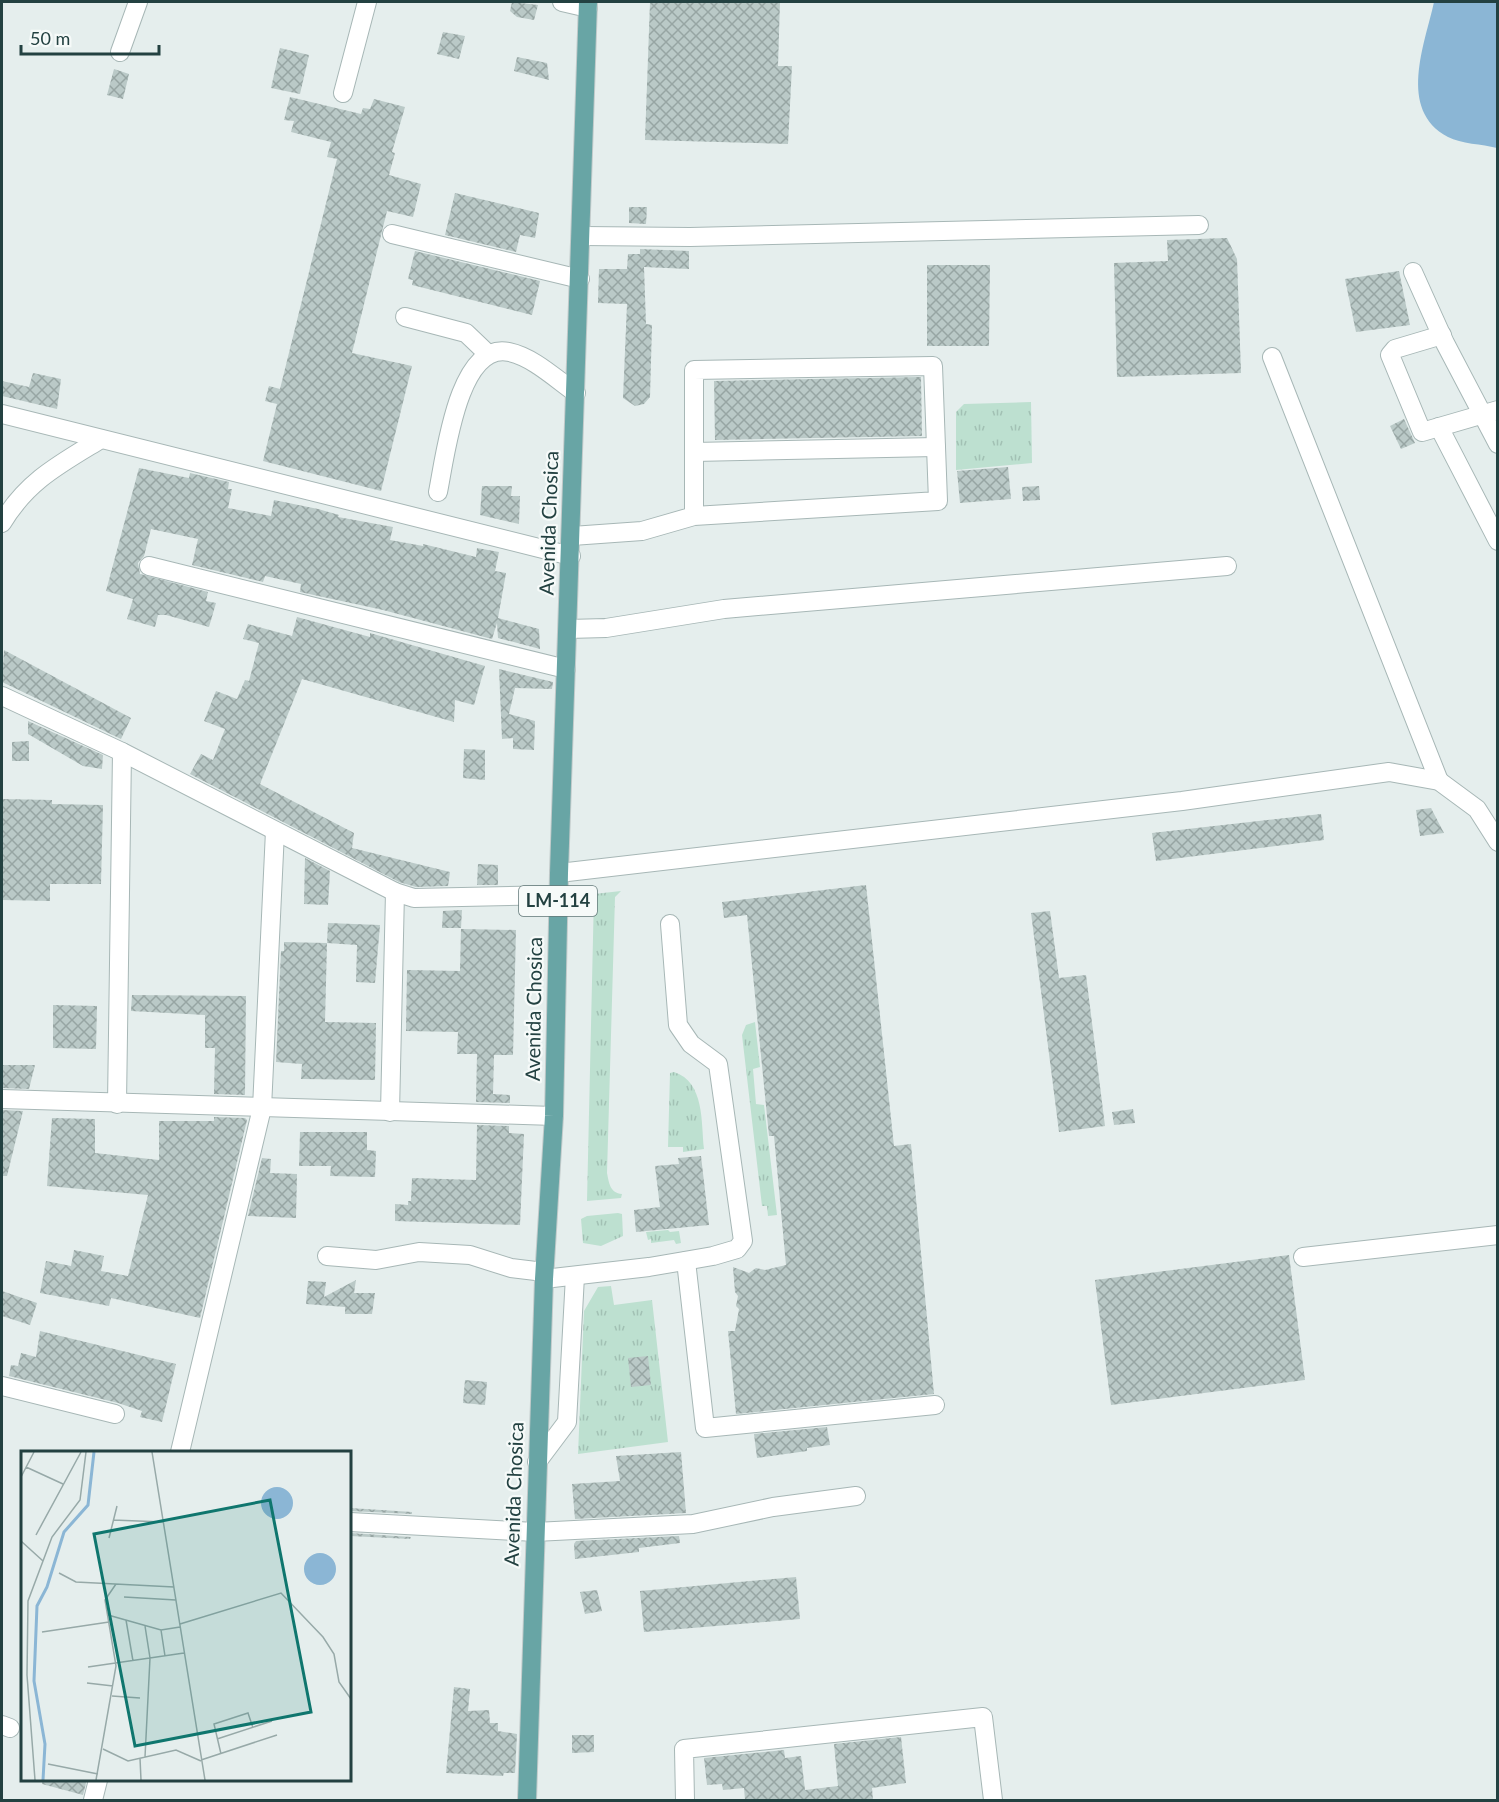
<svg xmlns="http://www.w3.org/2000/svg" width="1499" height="1802" viewBox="0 0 1499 1802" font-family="Lato,sans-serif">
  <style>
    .grass { fill: url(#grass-tufts) }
    .water { fill: #8bb6d5 }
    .building { fill: url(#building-cross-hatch) }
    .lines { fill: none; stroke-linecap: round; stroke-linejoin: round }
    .minor-casing { stroke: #a7b7b6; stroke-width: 20 }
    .major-casing { stroke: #c1caca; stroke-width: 20 }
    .minor { stroke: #fff; stroke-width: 18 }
    .major { stroke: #68a5a5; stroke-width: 18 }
    .labels { text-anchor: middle; stroke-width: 4.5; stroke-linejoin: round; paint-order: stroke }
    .shield { fill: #f6faf9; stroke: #627878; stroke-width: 1.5 }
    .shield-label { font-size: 18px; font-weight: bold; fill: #234141 }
    .street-label { font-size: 20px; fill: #234141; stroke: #f6faf9 }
    .inset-river { fill: none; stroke: #8bb6d5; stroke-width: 3 }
    .inset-road { fill: none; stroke: #97a9a8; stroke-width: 1.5 }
    .view { fill: #0f766e; fill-opacity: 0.15; stroke: #0f766e; stroke-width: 3 }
    .inset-edge { fill: none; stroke: #234141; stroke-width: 3 }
  </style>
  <defs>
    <pattern id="grass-tufts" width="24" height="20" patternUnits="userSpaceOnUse" patternTransform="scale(1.5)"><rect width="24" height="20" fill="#bde0d0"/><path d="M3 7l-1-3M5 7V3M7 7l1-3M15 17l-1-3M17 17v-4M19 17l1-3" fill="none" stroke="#a2c1b4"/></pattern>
    <pattern id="building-cross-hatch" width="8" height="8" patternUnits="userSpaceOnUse" patternTransform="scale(1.5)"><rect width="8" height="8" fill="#bac9c7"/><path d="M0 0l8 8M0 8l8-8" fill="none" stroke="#97a5a3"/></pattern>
  </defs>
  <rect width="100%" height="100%" fill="#e5eeed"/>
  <!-- grass -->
  <g class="grass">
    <path d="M1031 402 1032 463 956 470V412L964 404Z"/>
    <path d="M621 891 615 897 607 1173C609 1183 610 1193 622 1194L621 1198 587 1201 594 894Z"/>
    <path d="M755 1022 760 1067 753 1069 756 1104 764 1105 777 1215 768 1216 767 1206H762L742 1035 746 1025Z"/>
    <path d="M674 1072C705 1082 701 1123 704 1149L683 1152V1147H668L670 1073Z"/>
    <path d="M618 1213 622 1214 623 1236 601 1246 583 1243 581 1219 587 1216Z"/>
    <path d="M668 1230 670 1232 679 1231 681 1243 676 1244 674 1240 651 1243V1239L648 1240 646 1232Z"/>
    <path d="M611 1286 614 1305 652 1300 668 1442 578 1454 584 1311 598 1287Z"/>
  </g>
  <!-- water -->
  <path class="water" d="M1434 2H1497V148C1482 144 1461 144 1448 137 1397 110 1425 44 1434 2Z"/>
  <!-- building -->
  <g class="building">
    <path d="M512 2 538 5 534 20 517 17 510 11Z"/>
    <path d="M650 2H780L778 66H792L788 144 645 140Z"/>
    <path d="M443 32 465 36 459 59 437 54Z"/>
    <path d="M280 48 309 55 300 94 271 88Z"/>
    <path d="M517 57 547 63 549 80 514 71Z"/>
    <path d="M114 69 129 74 123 99 107 95Z"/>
    <path d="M290 97 361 114 363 108 370 109 374 99 405 107 392 152 395 153 389 175 421 184 413 217 387 211 352 353 412 366 381 491 263 461 277 404 265 401 269 386 280 389 337 159 327 157 331 142 291 132 294 121 284 120Z"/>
    <path d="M455 193 539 213 535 238 520 235 516 252 445 235Z"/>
    <path d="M629 207H647L646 224 629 223Z"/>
    <path d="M1227 238 1237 259 1241 373 1117 377 1114 263 1168 261 1167 240Z"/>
    <path d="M640 249 689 251V269L644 267 646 324 652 325 650 397 644 404 635 406 623 398 627 304 598 303 599 269H627L628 254H640Z"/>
    <path d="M415 251 540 281 532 315 412 285 413 280 408 279Z"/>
    <path d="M927 265H990L989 346H927Z"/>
    <path d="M1399 271 1410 325 1356 332 1345 279Z"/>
    <path d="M33 373 61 379 57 409 2 396V381L29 387Z"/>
    <path d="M921 377 922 436 715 440 714 381Z"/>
    <path d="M1404 419 1415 443 1401 449 1390 426Z"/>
    <path d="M1008 467 1011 499 960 503 957 471Z"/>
    <path d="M139 468 189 478 190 473 229 482 228 489H232L228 508 271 516 274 500 318 509 339 515 338 517 393 527 390 540 423 546V544L476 557 477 548 499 552 495 571 506 573 498 618 539 629 540 649 498 638 497 623 492 639 383 610 300 592 301 584 265 576 263 582 192 565 198 539 151 529 144 556 138 563 140 574 208 592 206 601 216 603 209 627 166 615H158L155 627 127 619 133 599 106 591Z"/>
    <path d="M482 486H512L511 496H520L519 524 480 515Z"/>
    <path d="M1039 486 1040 500 1023 501 1022 487Z"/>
    <path d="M297 617 370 637V633L485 666 474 705 455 700 454 722 302 679 260 784 354 833 352 848 450 872 448 886 416 887 399 882 190 774 201 754 213 760 225 729 204 721 216 691 237 699 245 680 249 681 259 643 243 639 248 624 292 636Z"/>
    <path d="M4 650 131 718 121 739 2 682Z"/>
    <path d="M499 669 553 682 552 689 515 688 509 714 535 721 534 750 513 749V738L502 739Z"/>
    <path d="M28 721 103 755 102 769 83 766 28 734Z"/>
    <path d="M29 741V761H12V742Z"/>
    <path d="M464 749 485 750V780L463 778Z"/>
    <path d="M2 799 52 800V804L103 805 101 884H50V901L2 900Z"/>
    <path d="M1431 808 1444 833 1420 836 1416 810Z"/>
    <path d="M1321 814 1324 840 1156 861 1152 833Z"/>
    <path d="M305 858 330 871 328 905 304 904Z"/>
    <path d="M478 864 498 865V885H477Z"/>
    <path d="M866 885 894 1146 911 1144 934 1394 736 1414 728 1331H735L739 1309 736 1306 738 1296 735 1292 733 1267 749 1273 756 1268 765 1270 786 1265 774 1136H769L747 915 724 918 722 902Z"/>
    <path d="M462 910 461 928H442L443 911Z"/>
    <path d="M1050 911 1059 978 1086 975 1105 1126 1059 1132 1031 913Z"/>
    <path d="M328 923 380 925 375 983 356 982 357 945 327 943Z"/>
    <path d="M461 929 516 930 513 1055H494L493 1094 510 1095V1103L476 1102 477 1054H457L458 1032 406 1031 407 970 460 971Z"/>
    <path d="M284 942 327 943 325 1022 376 1023 375 1080 301 1079 302 1064 276 1062 281 951H284Z"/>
    <path d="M132 995 246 996 245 1095 214 1094 215 1048H205V1015L131 1011Z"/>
    <path d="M53 1005 97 1006 96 1049 53 1048Z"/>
    <path d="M2 1065H35L29 1089 2 1088Z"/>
    <path d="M1133 1109 1135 1123 1114 1125 1112 1112Z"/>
    <path d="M2 1110 23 1111 7 1176H2Z"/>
    <path d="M214 1117 245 1118 247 1120 200 1318 111 1298 109 1306 40 1293 46 1261 71 1266 74 1250 104 1256 101 1271 128 1276 148 1195 47 1186 52 1118 95 1119V1153L159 1160V1121H214Z"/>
    <path d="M477 1125 509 1126V1133L524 1134 520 1225 395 1221V1204L408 1205V1201H411L412 1178 476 1180Z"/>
    <path d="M300 1132H367V1150L376 1151 375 1177 330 1176 331 1166H299Z"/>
    <path d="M701 1156 709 1225 636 1232 634 1210 660 1207 655 1166 679 1164 678 1158Z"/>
    <path d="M262 1158 271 1159 270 1173 297 1174 296 1218 248 1216Z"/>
    <path d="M1289 1255 1305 1380 1111 1405 1095 1280Z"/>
    <path d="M356 1280 354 1293H375L372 1314H345V1307L306 1304 308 1281 326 1282 324 1297Z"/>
    <path d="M2 1291 37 1303 30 1325 2 1316Z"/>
    <path d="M40 1331 176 1364 162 1422 140 1417 142 1411 118 1403 9 1376 11 1365 18 1366 21 1353 36 1357Z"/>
    <path d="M648 1356 651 1385 631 1387 628 1358Z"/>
    <path d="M465 1380 487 1382 485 1405 463 1403Z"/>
    <path d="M827 1427 830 1445 807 1448V1451L757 1458 754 1434Z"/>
    <path d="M681 1452 686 1513 575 1519 572 1484 620 1481 616 1456Z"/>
    <path d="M350 1508 412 1512V1514L350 1511Z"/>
    <path d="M350 1533 411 1537 410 1539 350 1536Z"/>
    <path d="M679 1536 680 1543 639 1548V1552L575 1559 574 1544 576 1541Z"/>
    <path d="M796 1577 800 1619 644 1632 640 1591Z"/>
    <path d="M597 1590 602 1611 585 1614 580 1592Z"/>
    <path d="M454 1687 470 1689 468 1711 489 1710 490 1723H498V1731L517 1734 515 1773H504L503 1776 446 1773Z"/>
    <path d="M572 1735H594V1752L572 1753Z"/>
    <path d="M901 1737 906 1783 872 1788 873 1800H745L744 1788 723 1790 722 1784 707 1785 704 1758 784 1750 785 1758 801 1756 805 1790 838 1786 834 1744Z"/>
    <path d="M43 1779H87L83 1795 42 1784Z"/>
  </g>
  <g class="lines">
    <defs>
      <g id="minor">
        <path d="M562 2 588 8"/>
        <path d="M120 52 138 2"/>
        <path d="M343 93 367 2"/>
        <path d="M392 234 580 279"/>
        <path d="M582 236 690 237 1199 225"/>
        <path d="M1413 272 1445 343 1498 444"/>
        <path d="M405 317 466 333 488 354"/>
        <path d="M1442 335 1395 349 1390 355 1422 432 1498 410"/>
        <path d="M1272 357 1439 781"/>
        <path d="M2 414 571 556"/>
        <path d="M1439 427 1498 541"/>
        <path d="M694 452 936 447"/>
        <path d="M438 492C445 458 458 341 509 352 533 357 556 379 576 393"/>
        <path d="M2 523C27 481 60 464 101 439"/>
        <path d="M572 536 642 531 694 516 938 501 933 366 694 370V516"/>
        <path d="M149 566 566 669"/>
        <path d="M568 629 606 628 724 609 1227 566"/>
        <path d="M2 696 122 752 395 892 414 898 559 895"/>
        <path d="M559 873 1182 801 1389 772 1439 781 1477 809 1498 842"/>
        <path d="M2 1099 554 1116"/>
        <path d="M117 1104 122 752"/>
        <path d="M390 1112 395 892"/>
        <path d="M327 1256 376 1260 419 1252 470 1255 511 1268 544 1272"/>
        <path d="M1303 1257 1498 1235"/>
        <path d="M686 1261 705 1428 935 1405"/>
        <path d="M544 1279 649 1267 713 1256 737 1249 743 1241 718 1064 691 1044 678 1025 670 924"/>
        <path d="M2 1386 115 1414"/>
        <path d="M180 1452 262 1108 275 831"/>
        <path d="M537 1462 567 1422 575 1276"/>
        <path d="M350 1522 535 1532 693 1524 773 1507 856 1496"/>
        <path d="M2 1725 10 1728"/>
        <path d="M93 1800 98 1780"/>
        <path d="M685 1800 684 1749 983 1717 993 1800"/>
      </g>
      <path id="major" d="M527 1800 544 1279 554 1116 559 873 588 2"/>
    </defs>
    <!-- minor casing -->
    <use href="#minor" class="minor-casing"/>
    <!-- major casing -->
    <use href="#major" class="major-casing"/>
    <!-- minor -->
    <use href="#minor" class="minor"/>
    <!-- major -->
    <use href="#major" class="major"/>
  </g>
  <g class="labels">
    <!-- shield labels -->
    <rect class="shield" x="519" y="886" width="78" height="30" rx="4.5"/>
    <g class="shield-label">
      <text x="558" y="907">LM-114</text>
    </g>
    <!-- street labels -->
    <g class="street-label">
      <text transform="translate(549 523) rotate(-88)" y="7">Avenida Chosica</text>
      <text transform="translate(534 1009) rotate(-89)" y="7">Avenida Chosica</text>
      <text transform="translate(514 1494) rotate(-88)" y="7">Avenida Chosica</text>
    </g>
  </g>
  <!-- overview -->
  <g transform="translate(21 1451)">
    <rect width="330" height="330" fill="#e5eeed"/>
    <path d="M240 52a16 16 0 1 1 32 0a16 16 0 1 1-32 0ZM283 118a16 16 0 1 1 32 0a16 16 0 1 1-32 0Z" fill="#8bb6d5"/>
    <path class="inset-river" d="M22 329 24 293 13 230 16 155 26 136 43 81 67 54 73 1"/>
    <path class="inset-road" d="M131 1 184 329M5 16 42 33M0 26 13 1M92 69 142 71M15 84 60 1M88 87 96 55M0 90 22 110M38 122 55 131 153 136M103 146 155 149M87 164 140 179 159 176M105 169 112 210M159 173 260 142 302 186 313 203 318 231 330 248M124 175 129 207 124 306M140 179 144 205M21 181 88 171M67 216 163 202M66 232 92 235M91 245 119 247M196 288 251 270M82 298 107 310 155 299 180 310M200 303 193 273 227 262 232 277M119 307 120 329M180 309 256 284M27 313 77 323M14 329 6 224 7 150 31 86 59 49 65 1M75 329 95 215 84 149 95 133"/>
    <path class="view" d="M249 49 290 261 114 295 73 83Z"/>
    <rect width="330" height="330" class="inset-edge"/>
  </g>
  <!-- border -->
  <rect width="1499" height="1802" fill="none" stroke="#234141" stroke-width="6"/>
  <!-- scale -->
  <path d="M21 45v9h138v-9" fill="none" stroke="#234141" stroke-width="3"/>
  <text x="30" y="45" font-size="18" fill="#234141" stroke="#f6faf9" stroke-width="4.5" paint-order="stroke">50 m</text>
</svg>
